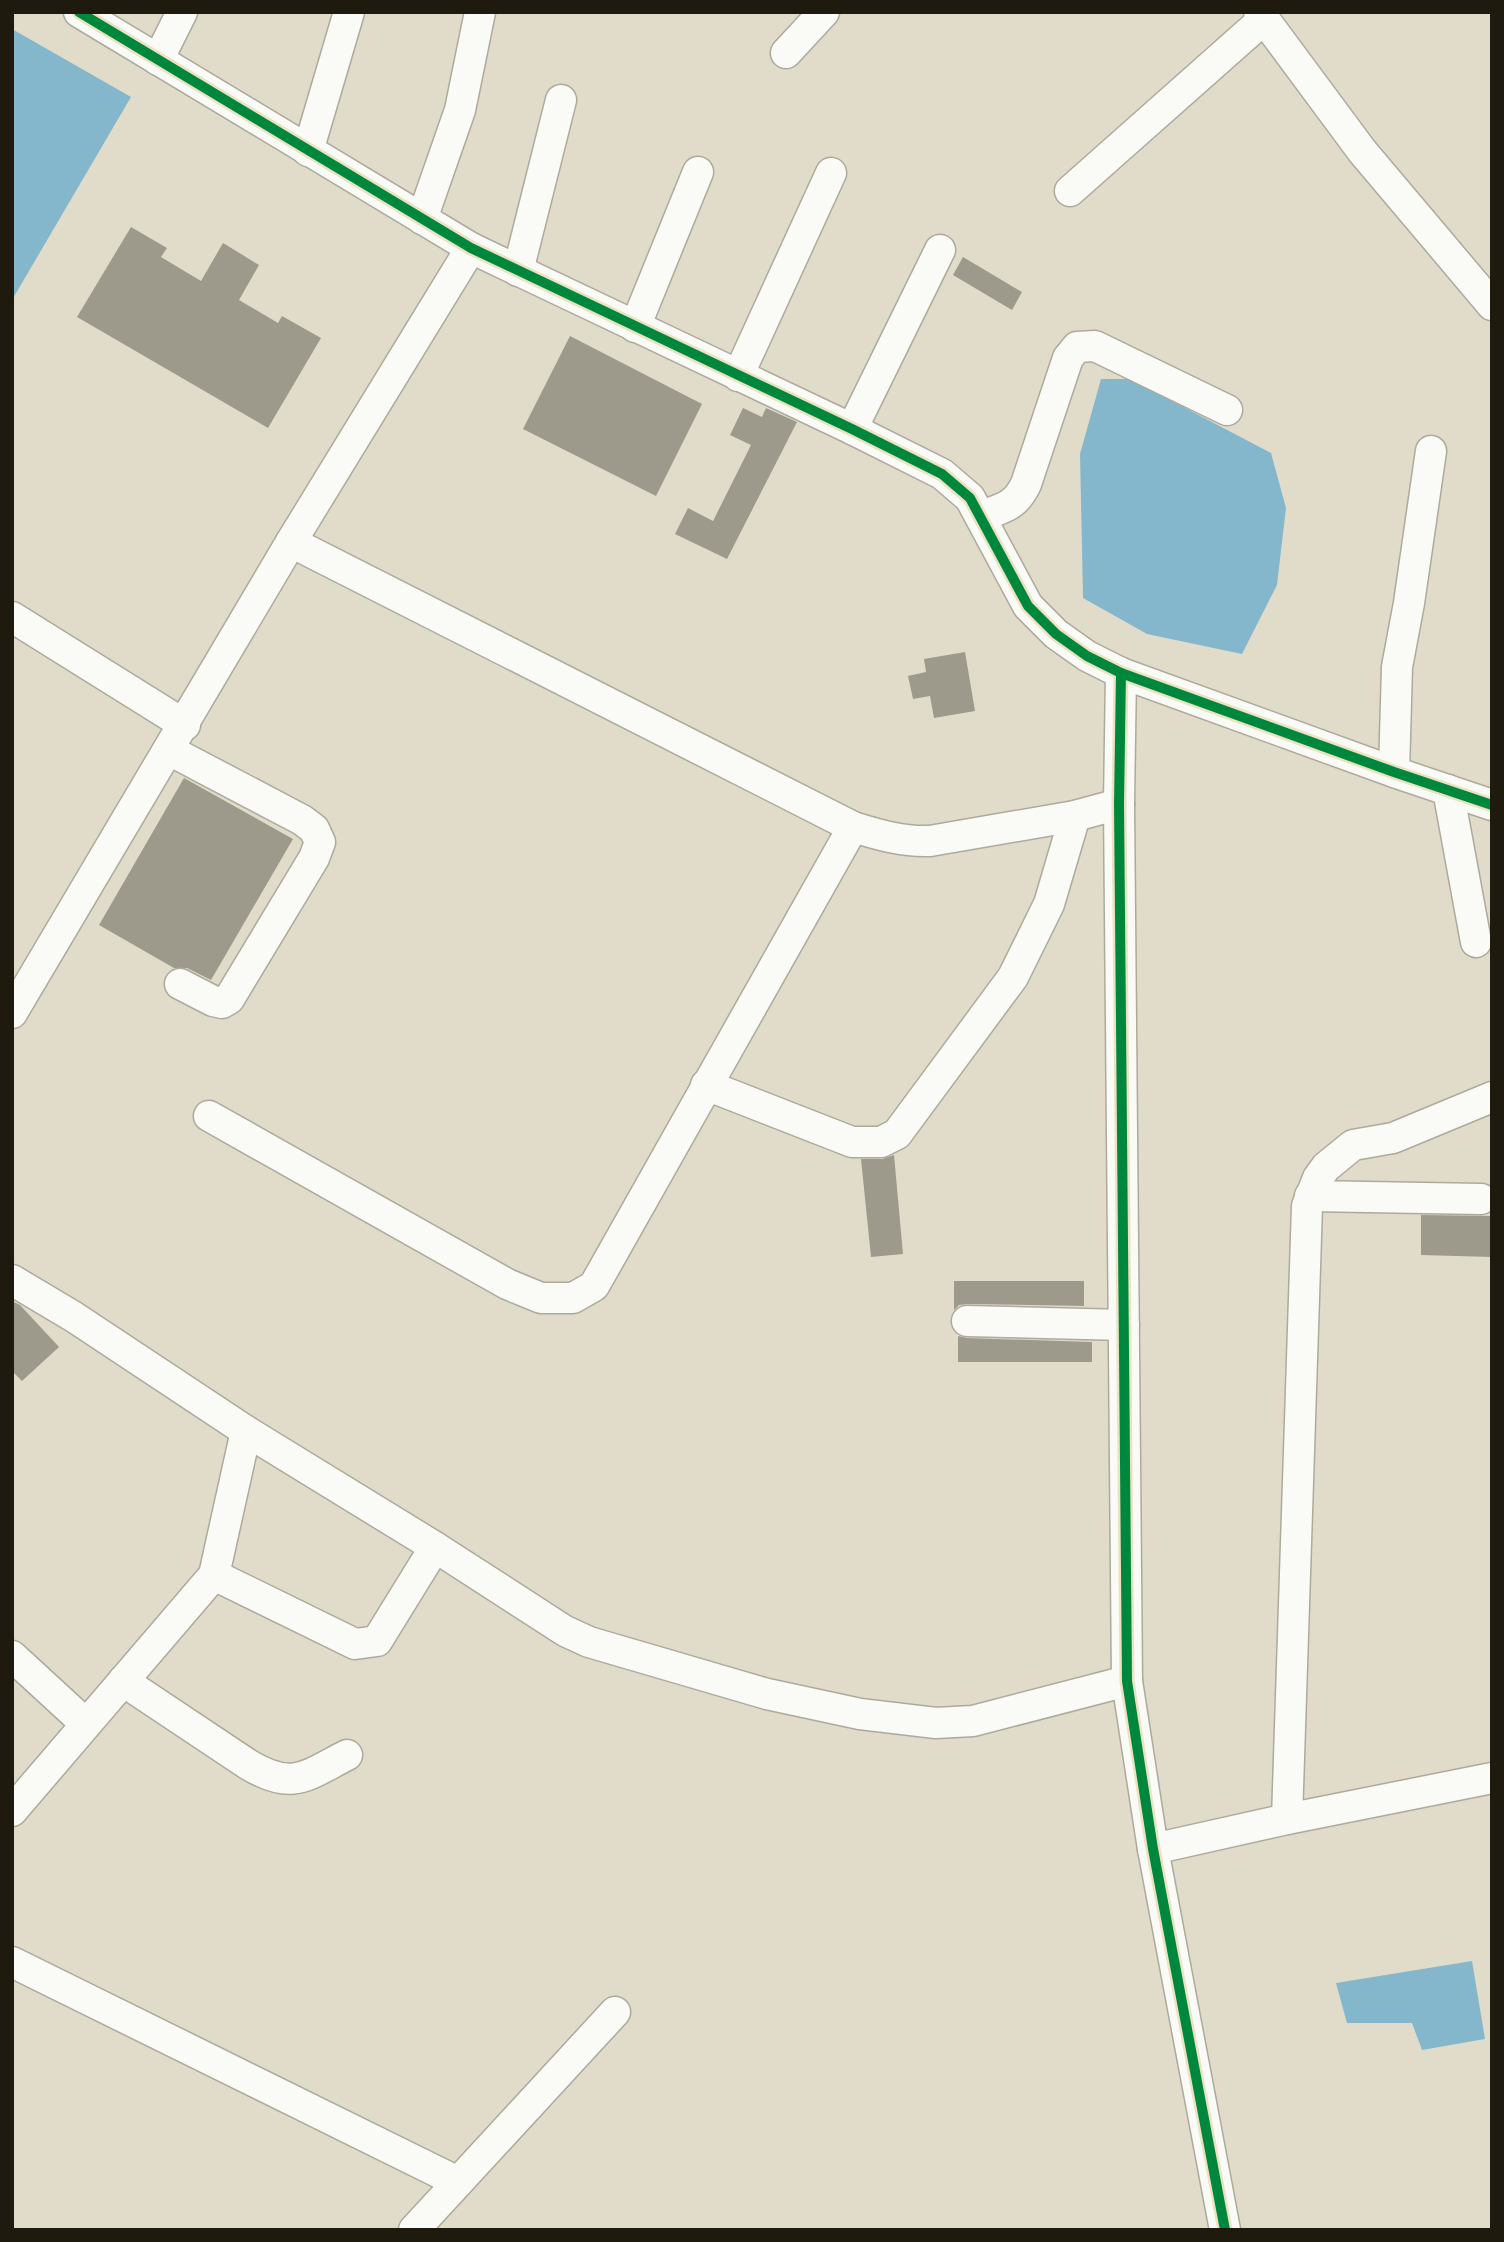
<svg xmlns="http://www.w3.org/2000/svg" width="1504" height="2242" viewBox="0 0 1504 2242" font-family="Raleway,sans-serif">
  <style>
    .water { fill: #84b7cc }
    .building { fill: #9d998b }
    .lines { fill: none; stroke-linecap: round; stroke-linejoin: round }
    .minor-casing { stroke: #adaa9c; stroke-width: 33 }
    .minor { stroke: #fafaf7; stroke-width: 30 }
    .cycleway-casing { stroke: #eae2c1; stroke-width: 15 }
    .cycleway { stroke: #00873e; stroke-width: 10 }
  </style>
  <rect width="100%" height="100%" fill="#e1dcca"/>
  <!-- water -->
  <g class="water">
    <path d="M12 29 131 97 12 300Z"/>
    <path d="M1101 379H1130L1271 453 1286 508 1277 585 1242 654 1147 634 1083 598 1080 454Z"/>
    <path d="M1472 1961 1485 2039 1422 2050 1412 2023H1347L1336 1983Z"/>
  </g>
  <!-- building -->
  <g class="building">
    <path d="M131 227 167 248 161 257 201 281 223 243 259 265 239 300 278 323 282 316 321 338 268 428 77 317Z"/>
    <path d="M963 257 1022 292 1012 310 953 275Z"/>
    <path d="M570 336 702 404 656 496 523 429Z"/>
    <path d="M743 408 762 417 766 408 797 422 727 559 675 534 688 508 713 521 751 445 730 435Z"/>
    <path d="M965 652 975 711 934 718 930 696 913 699 908 676 926 672 924 659Z"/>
    <path d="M184 778 293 839 211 980 187 968H174L99 925Z"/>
    <path d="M894 1155 903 1254 871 1257 861 1159H882Z"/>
    <path d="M1421 1215 1492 1216V1257L1421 1255Z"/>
    <path d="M954 1281H1084V1306L967 1304 959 1305 954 1310Z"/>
    <path d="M12 1301 20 1305 59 1347 22 1381 12 1371Z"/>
    <path d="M958 1336 967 1338 1092 1342V1362H958Z"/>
  </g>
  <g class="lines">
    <defs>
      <g id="minor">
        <path d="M79 12 471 248 852 429 942 474 970 498 1028 606 1056 634 1087 656 1121 673 1394 772 1492 805"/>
        <path d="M1259 12 1362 151 1492 305"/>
        <path d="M786 53 824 12"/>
        <path d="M158 60 182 12"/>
        <path d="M308 151 349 12"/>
        <path d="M1070 191 1264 19"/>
        <path d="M422 219 460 110 480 12"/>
        <path d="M518 271 561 100"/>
        <path d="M635 327 698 172"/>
        <path d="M738 376 831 173"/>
        <path d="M852 429 940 250"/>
        <path d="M981 516C1003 508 1015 507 1026 484L1068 358 1077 347 1095 346 1227 410"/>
        <path d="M291 542 853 827C879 835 903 842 930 841L1075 816 1119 804"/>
        <path d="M12 617 185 725"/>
        <path d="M1121 673 1119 804 1127 1681 1153 1849 1225 2230"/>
        <path d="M169 750 302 820 314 829 320 842 314 858 229 999 222 1003 213 1001 180 984"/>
        <path d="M1394 772 1397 667 1409 603 1431 451"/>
        <path d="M1448 790 1476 942"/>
        <path d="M12 1013 291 542 471 248"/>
        <path d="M706 1085 852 1142H881L897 1134 1013 977 1049 904 1075 816"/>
        <path d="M209 1116 507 1284 541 1298H573L594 1286 853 827"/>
        <path d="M1310 1196 1481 1199"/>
        <path d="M12 1280 74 1317 246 1431 435 1547 565 1631 589 1642 767 1694 860 1714 936 1723 973 1721 1127 1681"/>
        <path d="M967 1321 1124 1325"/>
        <path d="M214 1575 355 1644 377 1641 435 1547"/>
        <path d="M12 1656 86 1724"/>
        <path d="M123 1681 249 1765C293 1791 306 1776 347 1755"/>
        <path d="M12 1811 214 1575 246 1431"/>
        <path d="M1287 1819 1307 1206 1318 1178 1326 1167 1353 1145 1393 1138 1492 1097"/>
        <path d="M1153 1849 1287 1819 1492 1778"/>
        <path d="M12 1962 458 2182"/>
        <path d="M414 2230 615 2012"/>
      </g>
    </defs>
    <!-- minor casing -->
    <use href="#minor" class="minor-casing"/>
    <!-- minor -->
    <use href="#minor" class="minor"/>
    <defs>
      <g id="cycleway">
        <path d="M79 12 471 248 852 429 942 474 970 498 1028 606 1056 634 1087 656 1121 673 1394 772 1492 805"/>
        <path d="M1121 673 1119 804 1127 1681 1153 1849 1225 2230"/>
      </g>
    </defs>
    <!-- cycleway casing -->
    <use href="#cycleway" class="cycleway-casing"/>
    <!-- cycleway -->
    <use href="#cycleway" class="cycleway"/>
  </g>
  <!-- border -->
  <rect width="1504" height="2242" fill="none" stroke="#1e1b0e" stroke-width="28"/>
</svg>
